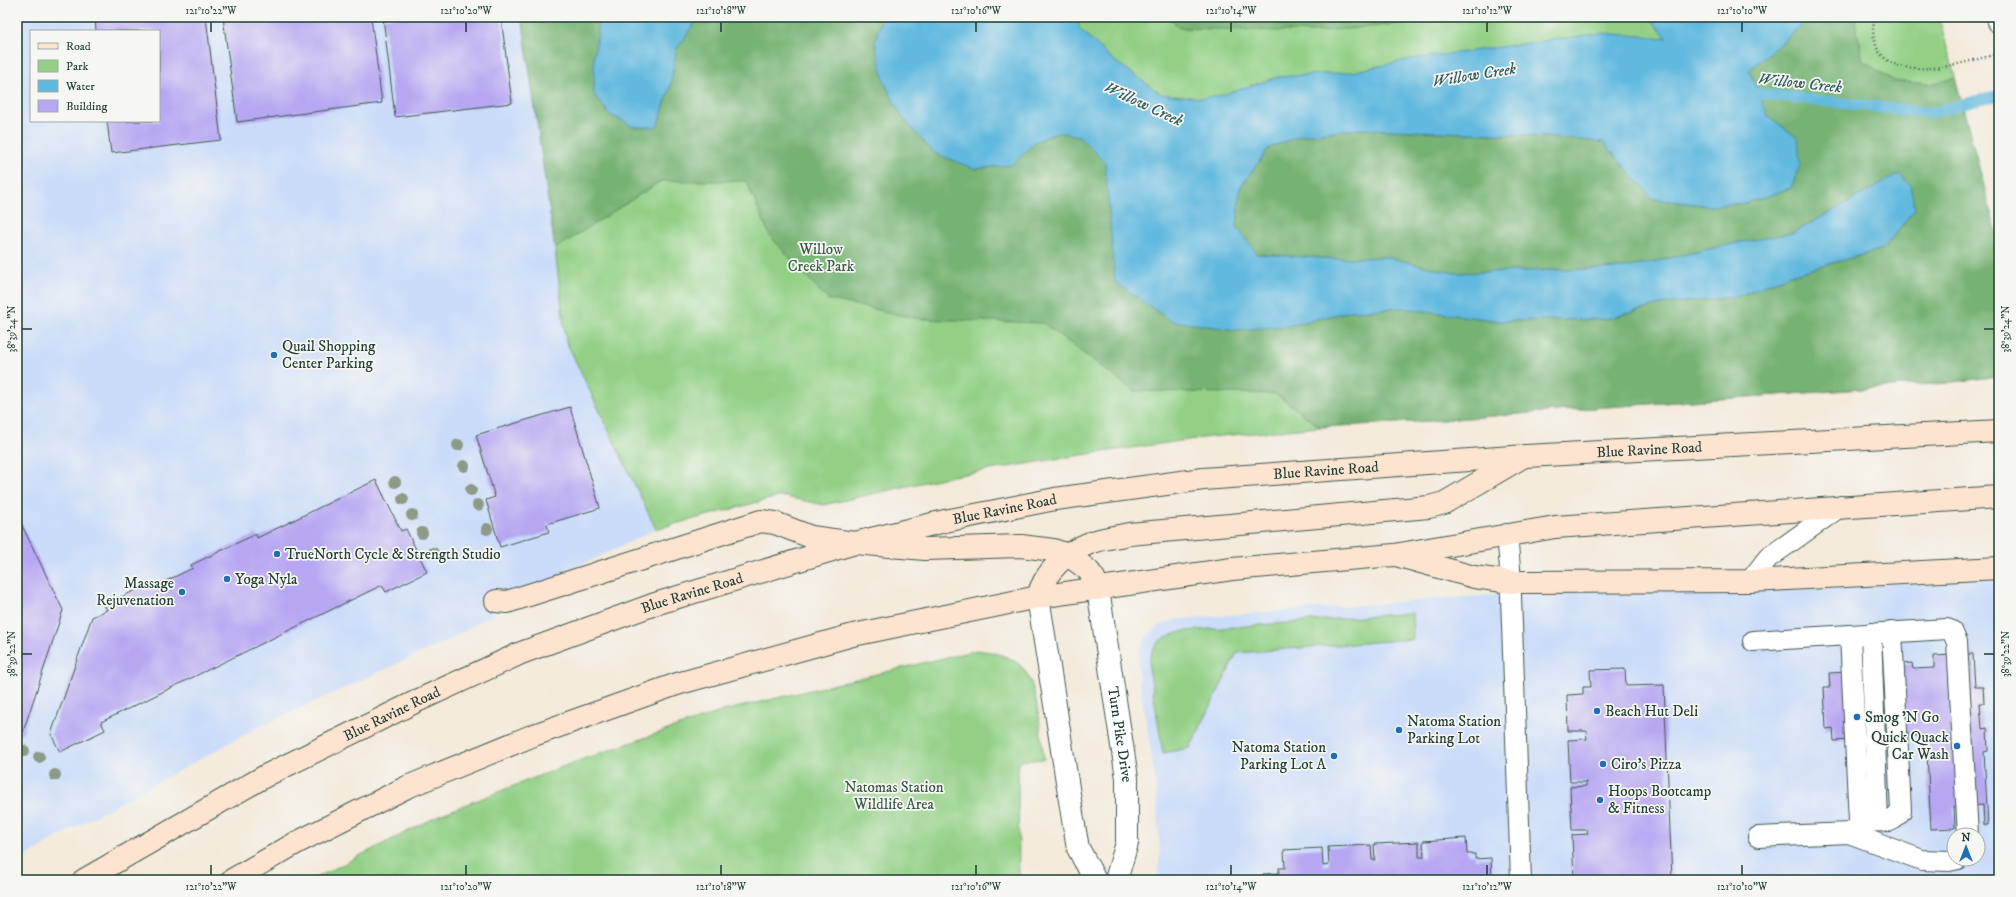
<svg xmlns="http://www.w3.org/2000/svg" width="2016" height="897" viewBox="0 0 2016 897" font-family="'IM FELL DW Pica',serif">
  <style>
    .built { fill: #cadcf9; fill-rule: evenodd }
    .green { fill: #93d086; stroke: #59865d }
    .forest { fill: #76b273; stroke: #4a7854 }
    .water { fill: #62b9df; stroke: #407b8a }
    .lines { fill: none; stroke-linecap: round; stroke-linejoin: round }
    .stream { stroke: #62b9df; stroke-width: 11 }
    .building { fill: #b7a7f2 }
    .service-casing { stroke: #3f574d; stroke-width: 22 }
    .minor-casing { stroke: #3f574d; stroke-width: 24 }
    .tertiary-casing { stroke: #3f574d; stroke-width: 24 }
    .secondary-casing { stroke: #3f574d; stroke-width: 24 }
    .path { stroke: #3f574d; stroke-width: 2.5; stroke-dasharray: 1 3; stroke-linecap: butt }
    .service { stroke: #fff; stroke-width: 20 }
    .minor { stroke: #fff; stroke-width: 22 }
    .tertiary { stroke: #fff; stroke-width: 22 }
    .secondary { stroke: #fde4d0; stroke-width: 22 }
    .tree { fill: #8b9b88 }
    .ticks { fill: none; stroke: #1f3d34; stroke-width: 1.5 }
    .poi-dot { fill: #1f6fb2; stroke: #f6f6f2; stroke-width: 1.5 }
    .labels { text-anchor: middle; stroke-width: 3.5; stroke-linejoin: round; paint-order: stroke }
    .park-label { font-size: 15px; fill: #365a44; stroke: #f6f6f2 }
    .poi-label { font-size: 15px; fill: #1f3d34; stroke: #f6f6f2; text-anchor: start }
    .street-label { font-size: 15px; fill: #1f3d34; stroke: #f6f6f2 }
    .water-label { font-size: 16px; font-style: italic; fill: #305c5f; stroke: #f6f6f2 }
    .neatline { fill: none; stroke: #1f3d34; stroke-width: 1.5 }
    .ticks-label { font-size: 10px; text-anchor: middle; fill: #1f3d34 }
  </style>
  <rect width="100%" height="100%" fill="#f6f6f2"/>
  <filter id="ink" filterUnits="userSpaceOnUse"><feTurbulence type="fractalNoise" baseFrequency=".025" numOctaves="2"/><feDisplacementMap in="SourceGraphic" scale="8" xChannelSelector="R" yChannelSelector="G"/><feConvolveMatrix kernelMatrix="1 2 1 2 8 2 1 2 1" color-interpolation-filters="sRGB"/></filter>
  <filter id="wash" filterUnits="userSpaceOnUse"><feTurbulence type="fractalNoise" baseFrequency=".012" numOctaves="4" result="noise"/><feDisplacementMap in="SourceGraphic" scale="16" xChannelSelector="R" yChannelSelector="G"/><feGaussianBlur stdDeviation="0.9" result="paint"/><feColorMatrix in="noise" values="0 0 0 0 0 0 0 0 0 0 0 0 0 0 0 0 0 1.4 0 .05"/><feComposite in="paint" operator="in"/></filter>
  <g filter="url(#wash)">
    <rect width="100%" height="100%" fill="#f3eada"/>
    <!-- built -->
    <g class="built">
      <path d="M17 17H522L555 249 566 341 656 529 545 583 447 641 255 729 61 835 17 862ZM31 31H159V121H31Z"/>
      <path d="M1989 575 1999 577V880H1157L1160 855 1155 778 1138 671 1139 650 1147 636 1160 625 1179 619 1543 591 1834 588ZM1954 835H1978V859H1954Z"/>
    </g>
    <!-- green -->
    <g class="green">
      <path d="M522 17H1939L1999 242V376L1946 383 1606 407 1430 421 1320 427 1210 437 1081 455 947 477 824 505 781 496 656 529 566 341 555 249Z"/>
      <path d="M1412 613 1413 639 1237 653 1190 748 1163 753 1149 667C1151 642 1161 637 1185 631Z"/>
      <path d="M977 650C992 652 1010 655 1022 667 1039 686 1040 733 1044 759L1018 761 1019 880H312L442 814 577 761 723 711Z"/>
    </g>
    <!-- forest -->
    <g class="forest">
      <path d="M522 17H597L598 34 594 53 657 127 670 88 677 48 699 17H882L875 42 1012 165 1035 142 1058 132 1079 136 1105 162 1111 216 1288 326 1351 311 1403 308 1500 321 1606 319 1665 304 1736 297 1790 275 1883 249 1899 174 1793 233 1741 242 1626 268 1454 273 1386 257 1336 259 1256 254 1237 227 1240 188 1269 148 1301 135 1360 129 1522 135 1603 142 1653 199 1711 206 1747 203 1791 188 1798 138 1768 116 1749 70 1812 17H1856L1855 20 1863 60 1894 81 1931 84 1955 78 1999 242V376L1946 383 1606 407 1430 421 1320 427 1276 394 1134 391 1043 323 919 319 827 299 770 236 746 181H661L555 249Z"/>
      <path d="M1169 17H1476L1313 32 1179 28Z"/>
    </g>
    <!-- water -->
    <g class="water">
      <path d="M597 17H699L677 48 670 88 657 127H634L609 114 594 94V53L598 34Z"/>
      <path d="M882 17H1078L1079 28 1112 59 1161 94 1201 98 1222 95 1278 77 1352 72 1411 59 1602 33 1667 38 1649 17H1812L1749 70 1768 116 1798 138 1800 165 1791 188 1747 203 1711 206 1653 199 1603 142 1522 135 1360 129 1301 135 1269 148 1240 188 1237 227 1257 254 1336 259 1386 257 1454 273 1626 268 1741 242 1793 233 1899 174 1910 185 1915 209 1883 249 1790 275 1736 297 1665 304 1606 319 1500 321 1403 308 1351 311 1288 326 1237 330 1171 321 1115 282 1105 162 1079 136 1058 132 1035 142 1012 165 975 169 934 153 902 117 885 84 875 42Z"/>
    </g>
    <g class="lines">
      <!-- stream -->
      <path class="stream" d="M1745 92 1930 113 1999 95"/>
    </g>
    <g id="blocks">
      <!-- building -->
      <g class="building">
        <path d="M95 17H206L221 140 111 153 107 121H159V31H96Z"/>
        <path d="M223 17H371L382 103 237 122Z"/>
        <path d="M383 17H501L512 103 395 117Z"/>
        <path d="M570 407 600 508 547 524 549 532 500 547 486 500 495 497 476 435Z"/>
        <path d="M376 480 401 531 406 529 427 572 386 592 382 585 101 722 105 730 60 752 51 734 92 617 107 610 104 605 147 585 149 589 193 568 191 565 256 534 257 538Z"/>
        <path d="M17 515 63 610 23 732 17 735Z"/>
        <path d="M1973 654 1975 687H1983L1984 703H1980L1982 729 1987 728 1988 751 1984 752 1988 825H1984L1983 805 1954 807 1955 828 1931 829 1926 735 1834 741 1833 728 1826 729 1824 687H1830L1829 673 1850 672V667L1912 663 1913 669 1934 668V656Z"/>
        <path d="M1625 669 1626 686 1664 685 1672 880H1574L1572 835 1588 834 1587 830H1572L1570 787 1586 786V782H1570L1568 740 1587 739 1586 731H1568L1567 695 1583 694V687H1591L1590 670Z"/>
        <path d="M1466 838 1467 854H1475V859L1491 858 1492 880H1264L1263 874 1279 873V868H1285L1284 850 1322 848 1323 866 1329 865 1328 847 1371 845 1372 860H1375L1374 844 1419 842V857H1424L1423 841Z"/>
      </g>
    </g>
  </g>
  <g filter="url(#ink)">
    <use href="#blocks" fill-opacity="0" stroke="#3f574d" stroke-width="1"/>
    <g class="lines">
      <defs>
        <g id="service">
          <path d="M1507 534 1510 568 1521 880"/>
          <path d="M1750 581 1768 558 1841 506"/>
          <path d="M1871 633 1878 821"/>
          <path d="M1850 635 1859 822 1858 827 1851 832"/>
          <path d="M1753 641 1947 629 1952 631 1957 642 1968 835"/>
          <path d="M1859 822 1890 821 1894 819 1901 811 1892 632"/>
          <path d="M1758 837 1849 833 1922 860 1949 861 1958 859"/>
        </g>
        <g id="minor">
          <path id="s1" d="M1098 589 1127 778V843L1116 880"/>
          <path d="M1038 597 1074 826 1078 848 1095 880"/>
        </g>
        <path id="tertiary" d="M1998 17 1999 22"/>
        <g id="secondary">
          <path d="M1399 556 1474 577 1511 582 1750 581 1999 568"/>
          <path d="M1038 597C1044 572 1066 552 1090 543 1102 538 1116 537 1129 534L1429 507 1444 503 1521 458"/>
          <path d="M496 601 507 602 761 521 775 523 811 537 855 543 925 549 1021 546 1053 550 1068 555 1088 570 1094 578 1098 589"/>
          <path id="s2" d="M84 880 267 775 419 700 521 653 655 604 855 543 945 521 1055 499 1203 479 1526 456 1999 431"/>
          <path d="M232 880 296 843 407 787 534 735 677 684 853 635 1038 597 1232 569 1394 555 1555 527 1999 497"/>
        </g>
      </defs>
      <!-- service casing -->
      <use href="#service" class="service-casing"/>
      <!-- minor casing -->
      <use href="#minor" class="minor-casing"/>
      <!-- tertiary casing -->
      <use href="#tertiary" class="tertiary-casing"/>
      <!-- secondary casing -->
      <use href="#secondary" class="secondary-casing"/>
      <!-- path -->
      <path class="path" d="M1876 17C1871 27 1873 40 1878 50 1897 84 1969 62 1999 53"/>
      <!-- service -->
      <use href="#service" class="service"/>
      <!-- minor -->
      <use href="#minor" class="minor"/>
      <!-- tertiary -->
      <use href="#tertiary" class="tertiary"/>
      <!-- secondary -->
      <use href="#secondary" class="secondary"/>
    </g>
    <!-- trees -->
    <g class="tree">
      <circle cx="458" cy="445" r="6"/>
      <circle cx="464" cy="466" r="6"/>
      <circle cx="395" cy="482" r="6"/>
      <circle cx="471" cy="490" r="6"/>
      <circle cx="403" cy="499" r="6"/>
      <circle cx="478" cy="505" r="6"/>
      <circle cx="412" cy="515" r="6"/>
      <circle cx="487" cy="529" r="6"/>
      <circle cx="422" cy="533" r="6"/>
      <circle cx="433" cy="553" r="6"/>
      <circle cx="24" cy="751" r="6"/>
      <circle cx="39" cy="757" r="6"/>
      <circle cx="55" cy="775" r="6"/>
    </g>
  </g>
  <!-- ticks -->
  <path class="ticks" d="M211 22V32M466 22V32M721 22V32M976 22V32M1231 22V32M1487 22V32M1742 22V32M22 329H32M1984 329H1994M22 654H32M1984 654H1994M211 865V875M466 865V875M721 865V875M976 865V875M1231 865V875M1487 865V875M1742 865V875"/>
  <!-- markers -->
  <g class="poi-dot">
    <circle cx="274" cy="355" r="4"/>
    <circle cx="277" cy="554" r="4"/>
    <circle cx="227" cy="579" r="4"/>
    <circle cx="182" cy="592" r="4"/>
    <circle cx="1597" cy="711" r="4"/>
    <circle cx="1857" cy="717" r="4"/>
    <circle cx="1399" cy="730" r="4"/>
    <circle cx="1957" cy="746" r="4"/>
    <circle cx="1334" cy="756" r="4"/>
    <circle cx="1603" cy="764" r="4"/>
    <circle cx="1600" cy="800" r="4"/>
  </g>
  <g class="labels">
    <!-- park labels -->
    <g class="park-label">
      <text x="821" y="254">Willow<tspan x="821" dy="17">Creek Park</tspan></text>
      <text x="894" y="792">Natomas Station<tspan x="894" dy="17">Wildlife Area</tspan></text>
    </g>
    <!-- poi labels -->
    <g class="poi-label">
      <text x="282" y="351">Quail Shopping<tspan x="282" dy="17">Center Parking</tspan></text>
      <text x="285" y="559">TrueNorth Cycle &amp; Strength Studio</text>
      <text x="235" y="584">Yoga Nyla</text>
      <text x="174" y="588" text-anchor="end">Massage<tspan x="174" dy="17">Rejuvenation</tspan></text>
      <text x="1605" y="716">Beach Hut Deli</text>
      <text x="1865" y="722">Smog 'N Go</text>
      <text x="1407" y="726">Natoma Station<tspan x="1407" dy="17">Parking Lot</tspan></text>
      <text x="1949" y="742" text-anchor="end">Quick Quack<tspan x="1949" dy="17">Car Wash</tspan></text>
      <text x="1326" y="752" text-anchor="end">Natoma Station<tspan x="1326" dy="17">Parking Lot A</tspan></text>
      <text x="1611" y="769">Ciro's Pizza</text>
      <text x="1608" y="796">Hoops Bootcamp<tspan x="1608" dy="17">&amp; Fitness</tspan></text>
    </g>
    <!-- street labels -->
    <g class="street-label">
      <text dy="5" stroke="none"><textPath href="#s2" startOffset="1646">Blue Ravine Road</textPath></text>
      <text dy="5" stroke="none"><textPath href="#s2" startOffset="1322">Blue Ravine Road</textPath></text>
      <text dy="5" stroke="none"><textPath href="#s2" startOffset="998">Blue Ravine Road</textPath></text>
      <text dy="5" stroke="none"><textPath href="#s2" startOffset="674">Blue Ravine Road</textPath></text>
      <text dy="5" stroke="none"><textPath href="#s2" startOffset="350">Blue Ravine Road</textPath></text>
      <text dy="5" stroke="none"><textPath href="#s1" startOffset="147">Turn Pike Drive</textPath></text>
    </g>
    <!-- water labels -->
    <g class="water-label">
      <text transform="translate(1474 74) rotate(-9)" y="6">Willow Creek</text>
      <text transform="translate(1800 82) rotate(6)" y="6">Willow Creek</text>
      <text transform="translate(1144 103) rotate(25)" y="6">Willow Creek</text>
    </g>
  </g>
  <!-- margin -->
  <rect width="2016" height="897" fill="none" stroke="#f6f6f2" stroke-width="44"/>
  <!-- legend -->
  <rect x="30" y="30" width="130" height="92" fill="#f6f6f2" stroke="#a0aca6"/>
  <rect x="38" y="43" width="20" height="6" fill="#fde4d0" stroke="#a0aca6"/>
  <text x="66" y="50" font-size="12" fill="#1f3d34">Road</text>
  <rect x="38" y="60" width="20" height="12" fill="#93d086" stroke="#a0aca6"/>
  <text x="66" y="70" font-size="12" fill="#1f3d34">Park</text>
  <rect x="38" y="80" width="20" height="12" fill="#62b9df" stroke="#a0aca6"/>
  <text x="66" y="90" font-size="12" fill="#1f3d34">Water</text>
  <rect x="38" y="100" width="20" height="12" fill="#b7a7f2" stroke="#a0aca6"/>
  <text x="66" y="110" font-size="12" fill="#1f3d34">Building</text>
  <!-- north arrow -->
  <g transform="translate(1966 847)"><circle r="19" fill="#f6f6f2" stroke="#a0aca6"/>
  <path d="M0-3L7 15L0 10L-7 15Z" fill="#1f6fb2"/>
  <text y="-6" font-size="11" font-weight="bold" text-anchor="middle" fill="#1f3d34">N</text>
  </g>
  <rect x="22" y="22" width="1972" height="853" class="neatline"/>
  <g class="ticks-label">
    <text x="211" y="14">121°10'22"W</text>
    <text x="466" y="14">121°10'20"W</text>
    <text x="721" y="14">121°10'18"W</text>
    <text x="976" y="14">121°10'16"W</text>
    <text x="1231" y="14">121°10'14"W</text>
    <text x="1487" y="14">121°10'12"W</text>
    <text x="1742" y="14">121°10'10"W</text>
    <text transform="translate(11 329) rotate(-90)" y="4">38°39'24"N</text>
    <text transform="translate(2005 329) rotate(-90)" y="4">38°39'24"N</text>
    <text transform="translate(11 654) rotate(-90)" y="4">38°39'22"N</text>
    <text transform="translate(2005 654) rotate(-90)" y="4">38°39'22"N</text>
    <text x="211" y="890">121°10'22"W</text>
    <text x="466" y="890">121°10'20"W</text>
    <text x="721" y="890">121°10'18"W</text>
    <text x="976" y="890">121°10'16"W</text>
    <text x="1231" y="890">121°10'14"W</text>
    <text x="1487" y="890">121°10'12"W</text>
    <text x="1742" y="890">121°10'10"W</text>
  </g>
</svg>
